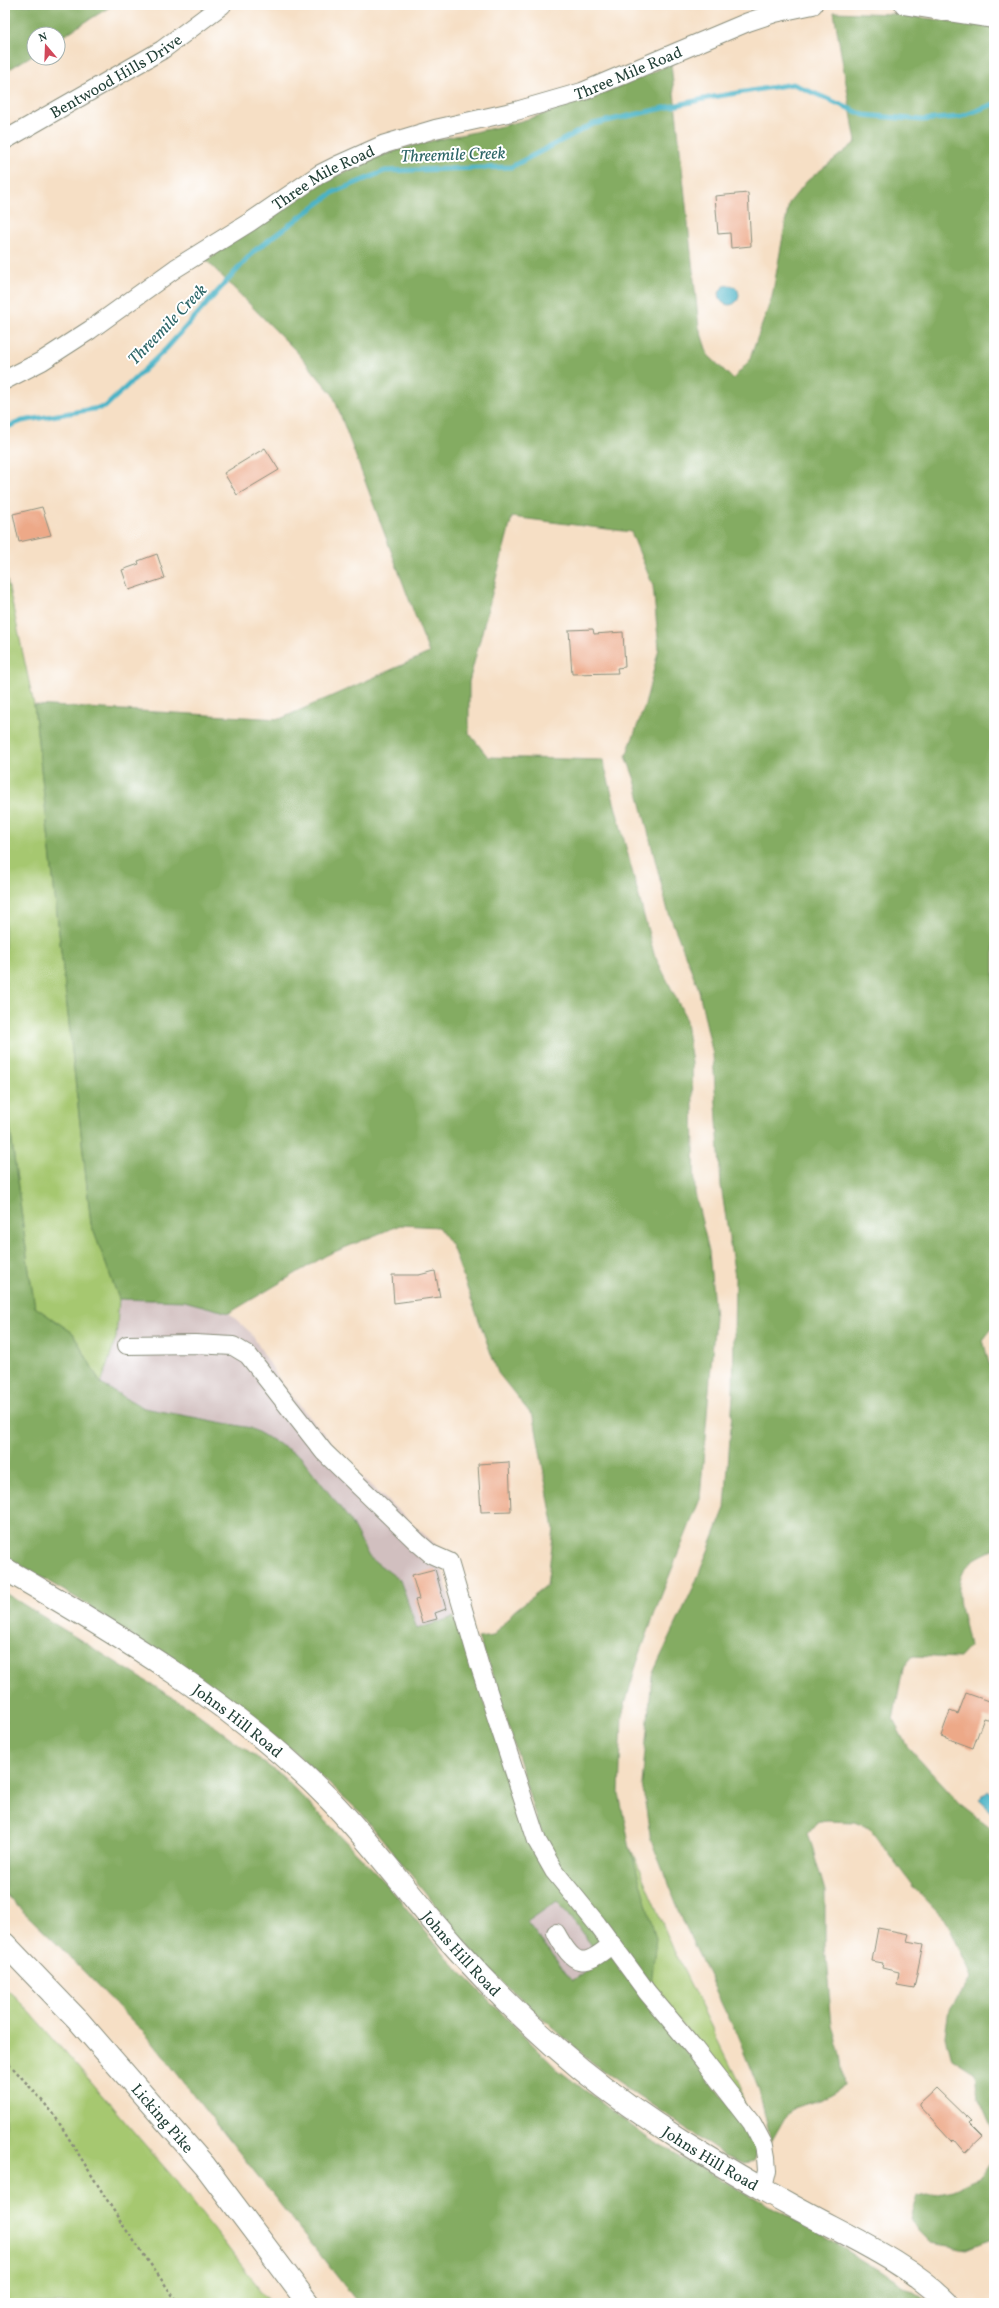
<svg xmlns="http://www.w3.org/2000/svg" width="999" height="2308" viewBox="0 0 999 2308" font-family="Vollkorn,serif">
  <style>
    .industrial { fill: #d1bfbf }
    .green { fill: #a6c870; stroke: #628252 }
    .forest { fill: #84ac62; stroke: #52744b }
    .water { fill: #48b3c6; stroke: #34787d }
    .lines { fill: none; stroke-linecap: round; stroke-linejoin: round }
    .stream { stroke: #48b3c6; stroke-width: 5 }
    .building { fill: #eda988 }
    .minor-casing { stroke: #8a8e7c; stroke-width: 20 }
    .major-casing { stroke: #8a8e7c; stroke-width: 24 }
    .path { stroke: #8a8e7c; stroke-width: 2.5; stroke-dasharray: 3 3; stroke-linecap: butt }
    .minor { stroke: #fff; stroke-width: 18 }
    .major { stroke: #fff; stroke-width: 22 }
    .labels { text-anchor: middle; stroke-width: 4; stroke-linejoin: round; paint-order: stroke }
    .street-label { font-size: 16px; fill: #1f3d34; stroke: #fff }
    .water-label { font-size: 17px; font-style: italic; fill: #2d6667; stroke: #fff }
  </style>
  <rect width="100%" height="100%" fill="#fff"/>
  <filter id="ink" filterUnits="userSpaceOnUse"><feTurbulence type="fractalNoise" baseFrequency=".025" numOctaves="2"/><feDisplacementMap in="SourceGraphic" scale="8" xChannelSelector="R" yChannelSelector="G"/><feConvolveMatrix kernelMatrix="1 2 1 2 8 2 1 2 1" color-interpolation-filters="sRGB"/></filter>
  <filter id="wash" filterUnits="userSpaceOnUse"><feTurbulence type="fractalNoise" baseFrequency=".012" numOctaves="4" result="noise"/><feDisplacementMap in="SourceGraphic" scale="16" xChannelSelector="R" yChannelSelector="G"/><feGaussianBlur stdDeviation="0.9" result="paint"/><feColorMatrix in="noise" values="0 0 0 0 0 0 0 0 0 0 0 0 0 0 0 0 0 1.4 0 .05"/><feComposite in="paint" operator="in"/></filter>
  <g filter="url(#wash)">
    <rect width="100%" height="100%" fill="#f6dfc5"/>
    <!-- industrial -->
    <g class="industrial">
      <path d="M119 1299 184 1301 229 1313 251 1333 284 1387 359 1475 436 1545 454 1617 417 1630 400 1580 369 1557 349 1519 251 1428 144 1408 101 1384 116 1338Z"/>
      <path d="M557 1901 603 1959 572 1981 527 1922Z"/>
    </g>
    <!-- green -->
    <g class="green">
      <path d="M5 570 34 705 91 1224 119 1299 116 1338 101 1384 73 1333 35 1307 29 1271 5 1089Z"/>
      <path d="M630 1847 675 1953 739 2083 746 2107 651 1985Z"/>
      <path d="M5 1988 22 2003 172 2176 271 2303H5Z"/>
    </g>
    <!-- forest -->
    <g class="forest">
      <path d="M5 5H113L58 39V34H34V54L5 72Z"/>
      <path d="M834 12 894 14 994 27V1326L983 1340 989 1363 994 1371V1549C987 1553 976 1557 970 1563 947 1587 966 1619 969 1647L959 1658 913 1656 903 1668 893 1720 907 1746 959 1803 994 1830V2148L992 2128 978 2096 975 2074 952 2059 946 2036 950 2009 972 1976 947 1922 914 1888 870 1828 854 1822 826 1821 816 1823 808 1833 825 1891V1945L832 2026 840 2054 844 2086 822 2099 793 2108 784 2119 771 2142 759 2090 736 2033 684 1924 651 1840 642 1784 652 1675 694 1586 725 1508 733 1396 735 1277 721 1186 713 1055 698 987 668 911 635 780 626 756 645 705 659 648 653 586 631 532 512 517 469 682V733L488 757 603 760 654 954 685 1016 692 1063 695 1193 709 1251 715 1318 700 1499 660 1599 637 1662 622 1716 619 1794 630 1847 656 1938 651 1985 554 1860 537 1822 494 1677 478 1638 493 1636 514 1611 547 1585 554 1529 534 1418 498 1373 452 1246 438 1227 400 1225 327 1255 229 1313 184 1301 119 1299 91 1224 34 705 280 719 429 653 333 395 297 352 206 260C264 222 320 177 386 154 430 138 476 134 521 121 573 106 622 86 671 64L699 327 708 355 733 379 749 361 772 297 789 203 807 181 856 142Z"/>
      <path d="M5 1089 29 1271 35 1307 73 1333 101 1384 144 1408 251 1428 301 1457 349 1519 369 1557 400 1580 417 1629 454 1617 466 1644 527 1834 602 1939 593 1947 557 1901 527 1922 572 1981 603 1959 614 1956 756 2141 757 2155 754 2161 745 2163 725 2156 593 2064 483 1964 361 1813 291 1749 85 1603 5 1556Z"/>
      <path d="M5 1593 194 1711 282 1776 385 1882 447 1958 557 2069 649 2139 822 2235 920 2296 929 2303H358L149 2038 57 1944 5 1894Z"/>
      <path d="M994 2157V2238L967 2249 930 2243 917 2230 911 2218 918 2197 953 2190 981 2177Z"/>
    </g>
    <!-- water -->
    <g class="water">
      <circle cx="729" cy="295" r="10"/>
      <path d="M988 1791 994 1796V1814L979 1800Z"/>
    </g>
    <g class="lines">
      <!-- stream -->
      <path class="stream" d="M5 428 22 421 105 407 166 349 254 251 334 192 385 171 511 167 593 124 713 97 793 84 864 115 922 120 960 117 994 104"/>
    </g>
    <g id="blocks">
      <!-- building -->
      <g class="building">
        <path d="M748 193 751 246 731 248 730 233 718 234 715 196Z"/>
        <path d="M265 448 279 470 237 495 224 473Z"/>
        <path d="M42 507 51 535 19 542 13 514Z"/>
        <path d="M157 554 165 578 129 590 122 570 139 564 138 561Z"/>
        <path d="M593 629 594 634 623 632 625 667 617 668 618 673 572 674 569 630Z"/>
        <path d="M435 1271 440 1297 394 1303 392 1275H419Z"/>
        <path d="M509 1462 511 1511 481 1512 478 1464Z"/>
        <path d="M435 1569 446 1609 435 1613 437 1619 422 1623 415 1600 419 1599 412 1575Z"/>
        <path d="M966 1693 994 1703 991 1720 984 1718 973 1748 941 1736 950 1711 958 1714Z"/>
        <path d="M878 1928 909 1934 907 1941 923 1944 914 1988 897 1985 899 1972 882 1968 883 1963 872 1961Z"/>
        <path d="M936 2088 971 2122 969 2124 982 2137 965 2153 953 2139 951 2141 919 2106V2104Z"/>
      </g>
    </g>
  </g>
  <g filter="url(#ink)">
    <use href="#blocks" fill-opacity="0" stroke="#8a8e7c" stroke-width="1"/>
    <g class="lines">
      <defs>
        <g id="minor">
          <path d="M904 5 994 19"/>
          <path id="s1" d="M5 140 162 50 222 5"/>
          <path id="s2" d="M5 380 42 361 90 330 176 268 250 222 320 174 338 165 385 144 435 129 516 111 582 92 748 22 775 13 813 5"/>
          <path d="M127 1345 195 1344 233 1346 248 1355 324 1452 417 1542 431 1554 449 1562 480 1667 537 1841 554 1871 597 1924 647 1992 694 2048 752 2123 764 2146 766 2157 767 2171 763 2188"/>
          <path d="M556 1933C574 1966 583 1969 612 1944"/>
        </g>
        <g id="major">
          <path id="s3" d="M5 1569C118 1634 238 1706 330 1800 375 1846 412 1899 455 1947 494 1991 536 2032 581 2069 645 2121 717 2164 789 2204 842 2234 904 2259 948 2303"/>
          <path id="s4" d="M5 1944 78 2020 205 2166 308 2303"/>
        </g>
      </defs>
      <!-- minor casing -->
      <use href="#minor" class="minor-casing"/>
      <!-- major casing -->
      <use href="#major" class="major-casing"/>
      <!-- path -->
      <path class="path" d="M5 2059 53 2113 122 2224 178 2303"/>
      <!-- minor -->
      <use href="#minor" class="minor"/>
      <!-- major -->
      <use href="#major" class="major"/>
    </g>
  </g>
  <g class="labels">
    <!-- street labels -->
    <g class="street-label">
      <text dy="6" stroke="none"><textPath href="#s2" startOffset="702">Three Mile Road</textPath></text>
      <text dy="6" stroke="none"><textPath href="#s1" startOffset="128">Bentwood Hills Drive</textPath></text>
      <text dy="6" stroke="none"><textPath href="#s2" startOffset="378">Three Mile Road</textPath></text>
      <text dy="6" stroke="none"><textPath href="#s3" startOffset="278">Johns Hill Road</textPath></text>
      <text dy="6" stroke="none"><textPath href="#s3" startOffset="602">Johns Hill Road</textPath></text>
      <text dy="6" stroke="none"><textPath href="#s4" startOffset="235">Licking Pike</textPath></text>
      <text dy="6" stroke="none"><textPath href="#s3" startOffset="926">Johns Hill Road</textPath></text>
    </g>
    <!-- water labels -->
    <g class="water-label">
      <text transform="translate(453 154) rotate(-2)" y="6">Threemile Creek</text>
      <text transform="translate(167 324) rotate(-46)" y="6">Threemile Creek</text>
    </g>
  </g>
  <!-- margin -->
  <rect width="999" height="2308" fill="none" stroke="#fff" stroke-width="20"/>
  <!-- north arrow -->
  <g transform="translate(46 46) rotate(341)"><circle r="19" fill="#ffffff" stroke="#a5b1ae"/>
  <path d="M0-3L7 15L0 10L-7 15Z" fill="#d1495b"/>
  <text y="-6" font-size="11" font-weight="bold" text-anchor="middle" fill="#1f3d34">N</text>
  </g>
</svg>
